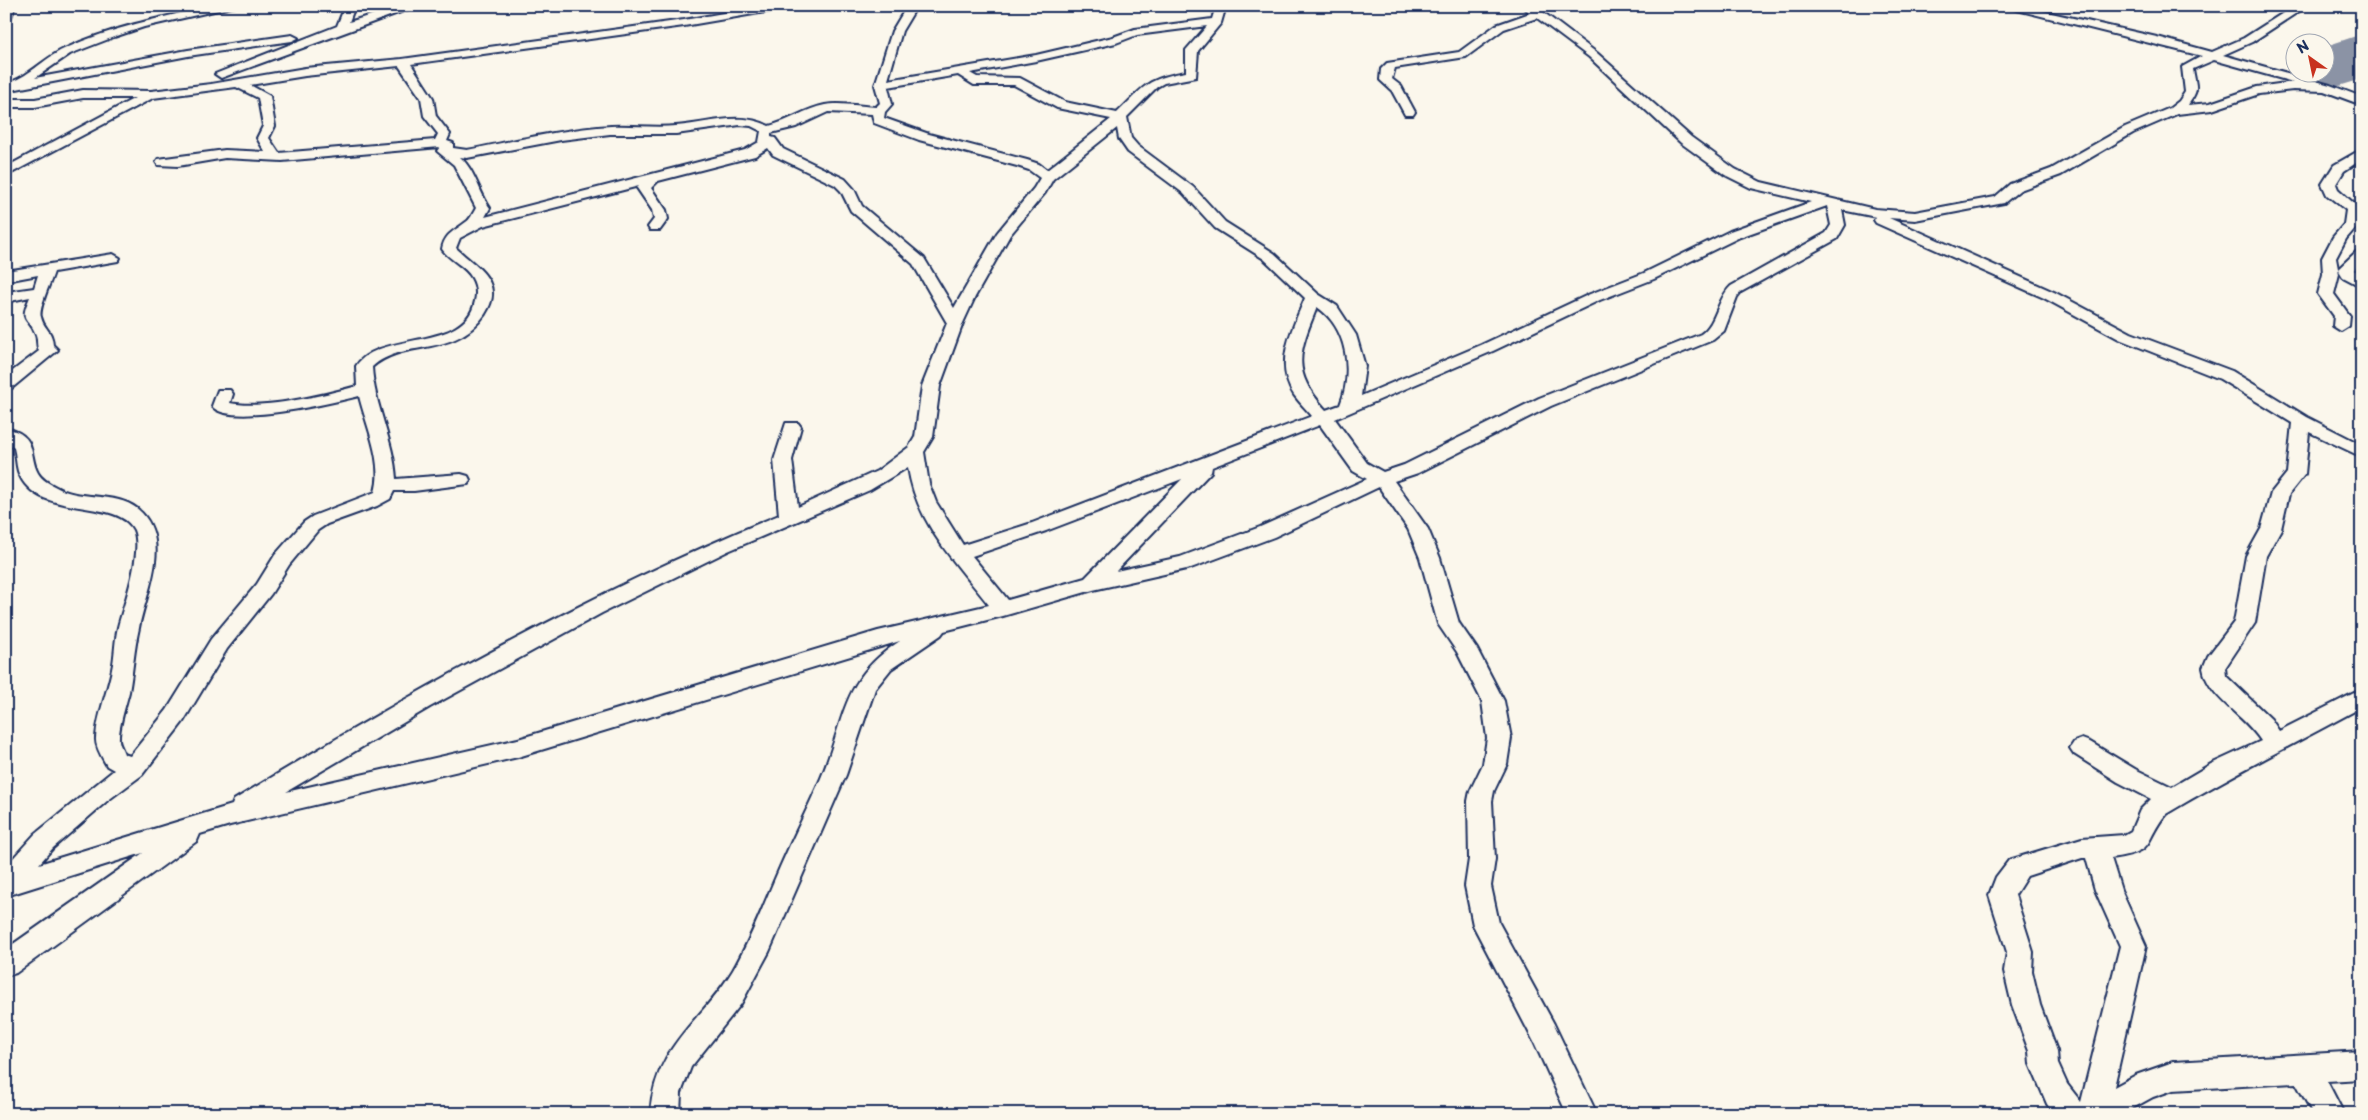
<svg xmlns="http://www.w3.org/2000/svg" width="2368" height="1120" viewBox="0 0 2368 1120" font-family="'Playpen Sans',sans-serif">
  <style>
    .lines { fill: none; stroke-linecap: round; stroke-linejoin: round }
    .runway { fill: #8b93a5; fill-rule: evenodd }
    .minor-casing { stroke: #1b2f5e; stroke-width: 4 }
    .minor { fill: #fbf7ec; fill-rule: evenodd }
  </style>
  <rect width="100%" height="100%" fill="#fbf7ec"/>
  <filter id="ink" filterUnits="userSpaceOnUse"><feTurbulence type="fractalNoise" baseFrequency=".02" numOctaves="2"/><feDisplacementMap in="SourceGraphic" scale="10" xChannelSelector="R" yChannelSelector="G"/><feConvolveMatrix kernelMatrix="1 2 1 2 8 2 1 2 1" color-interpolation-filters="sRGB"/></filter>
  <g filter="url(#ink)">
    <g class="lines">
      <!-- runway -->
      <path class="runway" d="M2362 34V79L2326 90 2302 84 2293 70 2296 66V72H2326V46Z"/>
      <defs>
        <g id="minor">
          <path d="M6 6H15L11 17 6 20Z"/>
          <path d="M214 6H236L144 27 114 37 70 54 35 78 188 50 292 35 298 38 292 41 188 56 6 91V83C27 79 44 58 64 49 112 27 162 17 214 6Z"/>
          <path d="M345 6H355L349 22 400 6H417L221 78 215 74 337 26Z"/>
          <path d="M763 6H788L783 9 684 26 411 64 433 98 436 116 450 134 447 141 453 143V148L467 150C514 141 562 129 611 126 632 125 654 128 676 126 708 124 739 111 769 126 789 121 805 109 825 105 840 102 860 106 876 107L880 103 875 85 892 31 907 6H917L902 31 888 80 1036 55 1113 37 1135 29 1212 19 1216 6H1226L1221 23 1198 51 1196 77 1164 83 1157 87 1127 117 1131 138 1138 146 1193 187 1225 222 1274 253 1318 294 1337 306 1356 335 1365 366 1361 396 1481 345 1590 294 1644 273 1730 231 1811 202 1751 188 1725 175 1681 143 1589 57 1537 18 1504 29 1466 57 1395 68 1392 79 1401 86 1415 112 1413 115H1405L1392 91 1380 80 1381 69 1387 63 1459 52 1496 25 1530 13 1523 6H1535L1597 53 1691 137 1735 169 1761 182 1875 209 1915 212 1995 197 2010 184 2051 169 2125 127 2170 108 2179 101 2185 92 2182 67 2202 56 2001 6H2021L2161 38 2212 52 2244 38 2294 6H2307L2252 42 2223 55 2330 85 2362 97V105L2324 91 2293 90 2259 94 2212 110 2177 114 2133 133 2061 175 2020 190 2004 203 1915 220 1889 218 2054 292 2131 333 2232 371 2307 417 2362 445V457L2309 432 2305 474 2289 494 2281 529 2266 556 2255 623 2225 668 2226 676 2271 719 2279 731 2362 689V707C2296 743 2229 776 2166 814 2142 844 2158 851 2111 858L2121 890 2146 946 2114 1087 2136 1075 2173 1062 2362 1051V1079L2327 1081 2344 1114H2313L2296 1083 2173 1090 2153 1097 2122 1114H2054L2047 1104 2030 1064 2029 1051 2012 1005 2004 971 2007 952 1989 895 1996 877 2009 860 2082 838 2124 835 2131 831 2140 810 2151 799 2118 782 2074 754 2070 748 2074 742 2082 739 2090 742 2135 769 2172 787 2211 764 2261 741C2245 715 2208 698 2203 668L2208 656 2234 622 2246 556 2261 529 2271 493 2287 473 2292 423 2220 379 2119 339 2044 298 1876 223 1874 220 1876 217 1842 210 1845 225 1837 239 1741 292 1737 297 1724 331 1713 340 1551 406 1418 473 1394 481 1428 529 1440 558 1459 623 1477 649 1504 701 1511 738 1507 764 1494 791 1492 801 1495 859 1491 886 1499 923 1554 1024 1597 1114H1567L1534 1042 1473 925 1465 886 1469 859 1468 801 1470 791 1483 764 1487 738 1482 701 1457 652 1438 624 1420 558 1408 529 1379 487 1274 537 1191 568 1093 590 1003 616 944 631 941 635 891 669 875 689 846 775 769 952 741 1004 691 1067 681 1093 680 1114H650C655 1044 701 1023 733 970 752 937 765 901 780 867 793 837 808 808 821 778 846 719 840 680 900 641L518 757 230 825 200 834 197 841 16 973 6 976V949L143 853 6 896V866L35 834 114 770 107 766C103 759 95 747 96 738 97 714 109 689 113 664 115 652 115 639 118 627 124 604 143 552 134 530 118 496 35 521 18 471 16 464 16 455 14 448L6 442V428C39 436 28 455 38 473 42 480 50 484 56 487 81 502 121 490 142 513 171 544 146 592 139 628 134 649 133 671 129 692 126 704 118 728 119 740 119 744 123 750 124 754L130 756 167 710 211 639 257 584 275 555 304 522 313 516 375 492C384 463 366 425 359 396 335 402 228 428 212 406L218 390H230L233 394 230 403C262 410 325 395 357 386L356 366C380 330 465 352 475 301 477 293 476 285 472 278 465 265 450 261 442 249 445 233 455 231 466 222 470 220 473 213 476 208L454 165 437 151 440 147 282 161 225 158 178 166 158 165 156 162 158 159 225 150 265 152 257 138 263 126 258 98 236 87 153 98 6 176V167L135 98H83L35 107H6V99H35L83 90 151 91 211 84 305 68 402 59 684 20ZM1207 26 1186 50V72C1146 79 1146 85 1117 113L1065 102 1020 78 977 77 970 73 1036 61 1116 43 1137 35ZM2214 60 2293 82 2257 87 2210 103 2188 105C2200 88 2196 88 2193 69ZM399 66 421 98 424 116 438 134 435 140 279 153 269 138 275 126 270 96 250 85 305 76ZM958 75 974 85H1014L1057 108 1111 119 1047 170 1039 164 1027 160 929 134 884 118 885 112 892 104 888 87ZM828 112 872 114 874 123 919 140 1017 166 1029 170 1040 178 1034 188 997 233 954 308 924 258 862 206 854 189 845 179 783 149 775 138 771 137V133L796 127ZM740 125 751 126 761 131 759 142 745 150 485 217 490 208C479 192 475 170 460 157L467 158 561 140 610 134H676ZM1117 128 1119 139 1128 152 1183 193 1215 228 1264 259 1305 298C1293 328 1273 363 1294 395 1299 402 1306 409 1312 416L1032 523 963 545 936 502 929 484 924 452 933 437 940 386 963 323 975 297 1010 235 1045 193 1053 179ZM768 148 773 155 835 185 841 191 851 211 913 264 947 323 922 386 915 437 909 447 877 471 798 507 792 460 801 427 798 423H786L774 460 779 515C590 592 409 694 234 800L232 805 39 864 53 848 107 801 142 775 183 722 227 649 271 594 289 565 318 530 327 524 377 506 390 499 394 491H414L468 484 470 480 468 476 461 474 396 479C394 441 374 405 372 367 404 338 454 359 485 314 506 282 476 267 456 248L460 238 483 226 639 186 637 188 652 210 654 219 648 227 650 230H660L668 219 666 210 651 188 658 181 755 156ZM1827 206 1831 225 1826 233 1731 286C1717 299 1717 323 1701 334L1539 398 1404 465 1383 472 1367 463 1335 419 1493 351 1600 300 1654 279 1740 237ZM1317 307C1348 328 1353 372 1340 405L1326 410C1290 371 1299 352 1317 307ZM1320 425 1353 471 1367 479 1260 527 1180 557 1116 571 1211 472 1212 467ZM908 467C916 523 956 563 989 605L878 631 518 739 286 792 430 707 602 613 728 551 870 490ZM1182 479 1085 578 1008 600 972 556 1046 531ZM2082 858H2086L2095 890 2120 946 2081 1102 2067 1084 2058 1064 2057 1051 2040 1005 2032 971 2033 952 2015 895 2027 876Z"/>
          <path d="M2362 149V159L2344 171 2336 184 2338 189 2360 209 2358 225 2346 239 2336 258 2339 274 2334 294 2350 316 2349 326 2341 331 2333 326 2334 316 2318 294 2323 274 2322 258 2333 237 2344 224 2346 210 2327 195 2322 184 2334 165Z"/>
          <path d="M2362 250V262L2354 270 2362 276V287L2343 277 2338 269 2357 251Z"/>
          <path d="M113 254 120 258 118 261 54 272C51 282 38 309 41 317 44 330 52 329 53 345L58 350 12 388 6 389V376L39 351C36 345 38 340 36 335 29 315 18 324 30 297L6 302V292L34 288 38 275 6 281V271Z"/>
        </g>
      </defs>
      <!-- minor casing -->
      <use href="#minor" class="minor-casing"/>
      <!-- minor -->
      <use href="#minor" class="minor"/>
    </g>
  </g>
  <!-- margin -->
  <rect width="2368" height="1120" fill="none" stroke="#fbf7ec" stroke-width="25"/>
  <rect x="12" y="12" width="2343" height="1095" fill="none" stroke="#1b2f5e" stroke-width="2" filter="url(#ink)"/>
  <!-- north arrow -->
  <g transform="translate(2310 58) rotate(327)"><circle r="24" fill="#fbf7ec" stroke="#a1a7b3"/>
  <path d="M0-4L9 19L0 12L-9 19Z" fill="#c8321e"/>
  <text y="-8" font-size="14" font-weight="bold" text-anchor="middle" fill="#1b2f5e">N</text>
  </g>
</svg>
